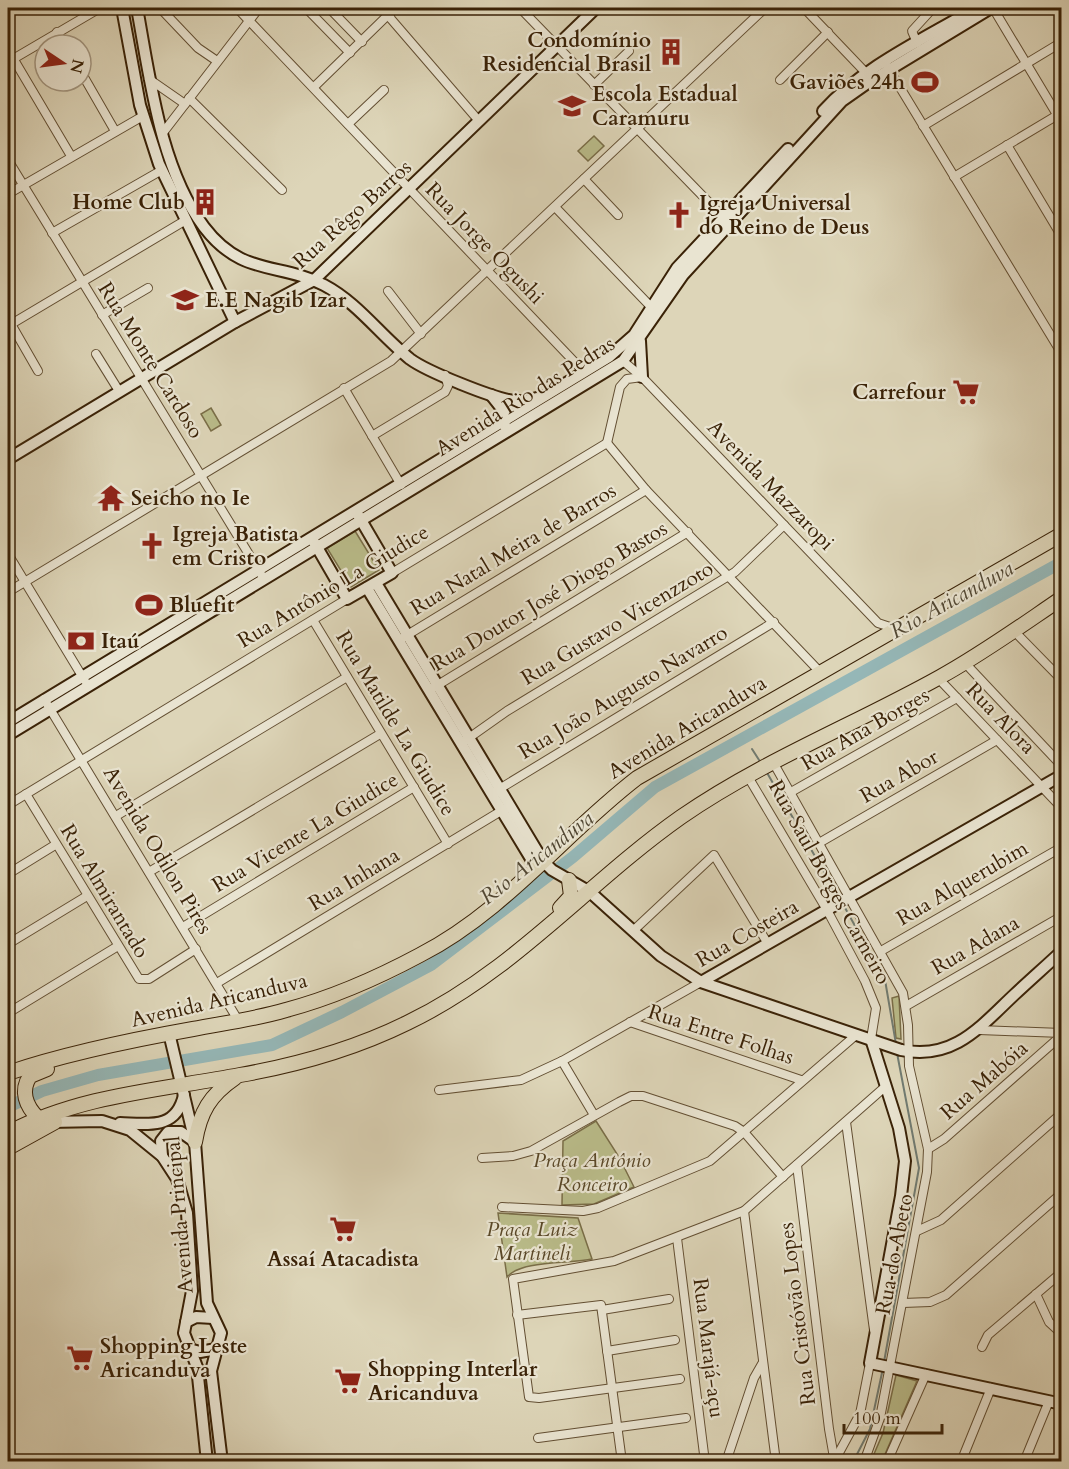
<svg xmlns="http://www.w3.org/2000/svg" width="1069" height="1469" viewBox="0 0 1069 1469" font-family="Cardo,serif">
  <style>
    .green { fill: #b9bb89; stroke: #7a6e48; stroke-width: 1.5 }
    .lines { fill: none; stroke-linecap: round; stroke-linejoin: round }
    .stream { stroke: #717b71; stroke-width: 2 }
    .river { stroke: #95b7b7; stroke-width: 12 }
    .street-casing { stroke: #634f33; stroke-width: 10 }
    .secondary-casing { stroke: #3a2207; stroke-width: 14 }
    .highway-casing { stroke: #3a2207; stroke-width: 16 }
    .street { stroke: #e9e4d1; stroke-width: 8 }
    .secondary { stroke: #e9e4d1; stroke-width: 10 }
    .highway { stroke: #ddd5b8; stroke-width: 14 }
    .labels { text-anchor: middle; stroke-width: 4.5; stroke-linejoin: round; paint-order: stroke }
    .poi-label { font-size: 21px; font-weight: bold; fill: #3a2207; stroke: #e9e4d1; text-anchor: start }
    .street-label { font-size: 21px; fill: #3a2207; stroke: #e9e4d1 }
    .park-label { font-size: 21px; font-style: italic; fill: #5a4828; stroke: #e9e4d1 }
    .water-label { font-size: 22px; font-style: italic; fill: #514733; stroke: #e9e4d1 }
  </style>
  <rect width="100%" height="100%" fill="#ddd5b8"/>
  <filter id="stains"><feTurbulence type="fractalNoise" baseFrequency=".00333" numOctaves="4"/><feColorMatrix values="0 0 0 0 .2 0 0 0 0 .09 0 0 0 0 .02 0 0 0 .5 -.17"/></filter>
  <radialGradient id="worn" r=".72"><stop offset=".6" stop-color="#630" stop-opacity="0"/><stop offset="1" stop-color="#630" stop-opacity=".3"/></radialGradient>
  <!-- green -->
  <g class="green">
    <path d="M594 136 604 146 588 161 578 151Z"/>
    <path d="M211 408 221 425 211 431 201 414Z"/>
    <path d="M355 531 379 570 351 587 327 548Z"/>
    <path d="M899 996 901 1039 896 1038 892 998Z"/>
    <path d="M596 1121 619 1157 634 1187 594 1204 562 1205 563 1141Z"/>
    <path d="M498 1213 578 1218 592 1259C570 1264 521 1260 507 1277Z"/>
    <path d="M896 1375 917 1381 882 1461H871L883 1433Z"/>
  </g>
  <g class="lines">
    <!-- stream -->
    <g class="stream">
      <path d="M752 749 761 763"/>
      <path d="M766 771 839 898"/>
      <path d="M844 906 885 980 896 1044"/>
      <path d="M884 1362 919 1168 897 1053"/>
      <path d="M853 1462 870 1429 883 1368"/>
    </g>
    <!-- river -->
    <path class="river" d="M8 1107 42 1091 98 1075 272 1045 342 1012 431 965 573 857 655 787 1062 562"/>
    <defs>
      <g id="street">
        <path d="M160 8 198 48 217 61"/>
        <path d="M237 8 584 372"/>
        <path d="M306 8 350 53"/>
        <path d="M329 8 362 42"/>
        <path d="M386 8 391 19 479 121"/>
        <path d="M520 8 726 220"/>
        <path d="M804 8 867 74"/>
        <path d="M993 8 1062 123"/>
        <path d="M57 32 65 45"/>
        <path d="M917 43 912 31 933 8"/>
        <path d="M13 58 71 156"/>
        <path d="M8 62 100 8"/>
        <path d="M887 66 1062 354"/>
        <path d="M81 72 115 131"/>
        <path d="M149 79 185 104"/>
        <path d="M780 80 828 32"/>
        <path d="M594 85 629 51"/>
        <path d="M314 87 389 14"/>
        <path d="M189 98 282 190"/>
        <path d="M348 124 384 90"/>
        <path d="M923 126 1062 42"/>
        <path d="M162 134 259 8"/>
        <path d="M1007 145 1062 237"/>
        <path d="M8 160 264 579"/>
        <path d="M954 177 1061 113"/>
        <path d="M584 179 618 215"/>
        <path d="M8 194 143 116"/>
        <path d="M555 207 654 310"/>
        <path d="M52 233 162 170"/>
        <path d="M388 291 421 334"/>
        <path d="M102 315 148 288"/>
        <path d="M11 324 38 371"/>
        <path d="M8 326 186 220"/>
        <path d="M96 354 119 391"/>
        <path d="M623 361 642 377 878 623 896 629"/>
        <path d="M344 388 401 485"/>
        <path d="M372 436 445 392 448 386 445 375"/>
        <path d="M607 443 646 490 820 672"/>
        <path d="M607 443 620 387 627 379 642 377"/>
        <path d="M8 554 85 681"/>
        <path d="M392 573 607 443"/>
        <path d="M8 592 391 361 765 8"/>
        <path d="M313 620 448 844"/>
        <path d="M1013 630 1062 680"/>
        <path d="M404 637 646 490"/>
        <path d="M965 663 1062 766"/>
        <path d="M938 678 1062 808"/>
        <path d="M433 688 688 532"/>
        <path d="M44 699 238 1020"/>
        <path d="M466 740 507 711 735 572 784 525"/>
        <path d="M773 762 903 993 908 1025 909 1066 928 1149 927 1172 880 1418 864 1462"/>
        <path d="M747 775 827 910 865 981 876 1008 871 1039"/>
        <path d="M496 791 774 622"/>
        <path d="M791 792 957 698"/>
        <path d="M26 794 139 979H149L196 949"/>
        <path d="M8 805 347 599"/>
        <path d="M116 816 347 677"/>
        <path d="M819 843 997 740"/>
        <path d="M149 872 380 734"/>
        <path d="M8 874 55 845"/>
        <path d="M183 927 414 787"/>
        <path d="M634 930 714 855 768 944"/>
        <path d="M8 944 87 896"/>
        <path d="M881 951 1062 847"/>
        <path d="M217 983 506 808"/>
        <path d="M906 1006 1062 916"/>
        <path d="M8 1013 118 946"/>
        <path d="M630 1022 801 1080"/>
        <path d="M979 1030 1062 1033"/>
        <path d="M562 1061 594 1115"/>
        <path d="M439 1090 521 1080 562 1061 701 982"/>
        <path d="M846 1122 874 1330"/>
        <path d="M928 1149 944 1139 1062 1035"/>
        <path d="M482 1158 513 1156 531 1151 619 1102 631 1096H643L735 1126 744 1132 783 1177"/>
        <path d="M797 1165 829 1429 833 1452 838 1462"/>
        <path d="M502 1207 583 1211 598 1208 710 1161 856 1035"/>
        <path d="M744 1211 776 1462"/>
        <path d="M917 1231 941 1220 1062 1113"/>
        <path d="M677 1238 705 1462"/>
        <path d="M1036 1294 1049 1322 1062 1334"/>
        <path d="M903 1303 930 1302 946 1295 1062 1193"/>
        <path d="M602 1310 669 1299"/>
        <path d="M517 1315 601 1305 622 1462"/>
        <path d="M982 1347 988 1335 1062 1272"/>
        <path d="M607 1351 675 1340"/>
        <path d="M680 1379 539 1398 529 1397 513 1279 614 1261 744 1211 886 1086"/>
        <path d="M538 1438 686 1418"/>
        <path d="M835 1460 860 1414 870 1363"/>
        <path d="M670 1462 691 1459"/>
        <path d="M726 1462 754 1378 762 1364"/>
        <path d="M887 1462 926 1374"/>
        <path d="M961 1462 991 1388"/>
        <path d="M1024 1462 1049 1401"/>
      </g>
      <g id="secondary">
        <path d="M122 8 140 105 159 164 235 322"/>
        <path d="M137 8C150 78 160 168 204 227 242 277 279 262 324 285 358 303 380 335 410 359 426 371 494 399 515 401 523 402 530 400 537 398"/>
        <path d="M823 111C864 66 924 39 976 8"/>
        <path d="M640 341 642 377"/>
        <path d="M491 395 502 409 505 426"/>
        <path d="M8 459 235 322 314 280 596 8"/>
        <path d="M314 542 347 599 392 573 358 515"/>
        <path d="M376 583 543 861 552 870 590 892 661 956 701 982 901 1050C953 1061 980 1027 1014 995 1030 980 1046 966 1062 951"/>
        <path d="M367 588 536 867"/>
        <path d="M8 722 609 357 634 335 677 268 788 149"/>
        <path d="M8 735 623 361 683 275 842 101 869 82 991 8"/>
        <path d="M701 982 1062 775"/>
        <path d="M169 1033 195 1142 207 1303 221 1333 211 1371 222 1462"/>
        <path d="M871 1039 899 1128 905 1161 901 1196 870 1363 1062 1404"/>
        <path d="M49 1122 102 1121 130 1130 162 1156 177 1179 187 1213 192 1291 184 1333 197 1367 207 1462"/>
        <path d="M120 1123C149 1124 176 1130 184 1095"/>
        <path d="M162 1156 161 1141 168 1132H181L195 1142"/>
        <path d="M186 1322 196 1317 213 1318"/>
        <path d="M189 1349 200 1352 216 1349"/>
      </g>
      <g id="highway">
        <path d="M560 908 571 896 569 880"/>
        <path d="M8 1073C67 1053 131 1040 193 1029 224 1023 256 1019 286 1010 331 998 379 977 420 955 504 912 564 834 637 778L1062 534"/>
        <path d="M38 1118C26 1106 20 1091 30 1076L47 1069"/>
        <path d="M8 1133C80 1095 161 1090 240 1075 297 1065 354 1049 407 1023 514 972 586 884 681 817 762 761 854 725 940 677 982 654 1022 625 1062 598"/>
        <path d="M195 1142C200 1112 210 1095 235 1078"/>
        <path d="M8 1148 55 1122"/>
      </g>
    </defs>
    <!-- street casing -->
    <use href="#street" class="street-casing"/>
    <!-- secondary casing -->
    <use href="#secondary" class="secondary-casing"/>
    <!-- highway casing -->
    <use href="#highway" class="highway-casing"/>
    <!-- street -->
    <use href="#street" class="street"/>
    <!-- secondary -->
    <use href="#secondary" class="secondary"/>
    <!-- highway -->
    <use href="#highway" class="highway"/>
  </g>
  <!-- icons -->
  <defs>
    <symbol id="building-bare" viewBox="-9 -9 18 18"><path d="M-4-6H4V6H1V3H-1V6H-4ZM-2.5-4.3h1.7v1.8h-1.7ZM.8-4.3h1.7v1.8H.8ZM-2.5-1h1.7V.8h-1.7ZM.8-1h1.7V.8H.8Z" fill="#8f2418" stroke="#e9e4d1" stroke-width="2.5" paint-order="stroke"/></symbol>
    <symbol id="stadium-bare" viewBox="-9 -9 18 18"><path d="M0-5a6.5 5 0 1 0 0 10a6.5 5 0 1 0 0-10ZM-3.5-1.8h7v3.6h-7Z" fill="#8f2418" stroke="#e9e4d1" stroke-width="2.5" paint-order="stroke"/></symbol>
    <symbol id="school-bare" viewBox="-9 -9 18 18"><path d="M0-5L7-2L0 1L-7-2ZM-4 1L0 2.5L4 1V4Q0 6-4 4Z" fill="#8f2418" stroke="#e9e4d1" stroke-width="2.5" paint-order="stroke"/></symbol>
    <symbol id="church-bare" viewBox="-9 -9 18 18"><path d="M-1.2-6h2.4v3.5h3.3v2.4h-3.3V6h-2.4V-.1h-3.3v-2.4h3.3Z" fill="#8f2418" stroke="#e9e4d1" stroke-width="2.5" paint-order="stroke"/></symbol>
    <symbol id="supermarket-bare" viewBox="-9 -9 18 18"><path d="M-6-5.5h2.5l.6 2H6L4.5 2H-2.5L-4.4-4H-6ZM-1.5 3.2a1.3 1.3 0 1 0 .1 0ZM3 3.2a1.3 1.3 0 1 0 .1 0Z" fill="#8f2418" stroke="#e9e4d1" stroke-width="2.5" paint-order="stroke"/></symbol>
    <symbol id="temple-bare" viewBox="-9 -9 18 18"><path d="M0-6L5-2H3V0L6.5 2.5H4V6H1.5V3h-3V6H-4V2.5H-6.5L-3 0V-2H-5Z" fill="#8f2418" stroke="#e9e4d1" stroke-width="2.5" paint-order="stroke"/></symbol>
    <symbol id="bank-bare" viewBox="-9 -9 18 18"><path d="M-6-4H6V4H-6ZM0-2.3a2.3 2.3 0 1 0 0 4.6a2.3 2.3 0 1 0 0-4.6Z" fill="#8f2418" stroke="#e9e4d1" stroke-width="2.5" paint-order="stroke"/></symbol>
  </defs>
  <g fill-rule="evenodd">
    <use href="#building-bare" x="652" y="33" width="38" height="38"/>
    <use href="#stadium-bare" x="906" y="63" width="38" height="38"/>
    <use href="#school-bare" x="553" y="87" width="38" height="38"/>
    <use href="#building-bare" x="186" y="183" width="38" height="38"/>
    <use href="#church-bare" x="660" y="196" width="38" height="38"/>
    <use href="#school-bare" x="166" y="281" width="38" height="38"/>
    <use href="#supermarket-bare" x="947" y="373" width="38" height="38"/>
    <use href="#temple-bare" x="92" y="479" width="38" height="38"/>
    <use href="#church-bare" x="133" y="527" width="38" height="38"/>
    <use href="#stadium-bare" x="130" y="586" width="38" height="38"/>
    <use href="#bank-bare" x="62" y="622" width="38" height="38"/>
    <use href="#supermarket-bare" x="324" y="1210" width="38" height="38"/>
    <use href="#supermarket-bare" x="61" y="1339" width="38" height="38"/>
    <use href="#supermarket-bare" x="329" y="1362" width="38" height="38"/>
  </g>
  <g class="labels">
    <!-- poi labels -->
    <g class="poi-label">
      <text x="651" y="47" text-anchor="end">Condomínio<tspan x="651" dy="24">Residencial Brasil</tspan></text>
      <text x="905" y="89" text-anchor="end">Gaviões 24h</text>
      <text x="592" y="101">Escola Estadual<tspan x="592" dy="24">Caramuru</tspan></text>
      <text x="185" y="209" text-anchor="end">Home Club</text>
      <text x="699" y="210">Igreja Universal<tspan x="699" dy="24">do Reino de Deus</tspan></text>
      <text x="205" y="307">E.E Nagib Izar</text>
      <text x="946" y="399" text-anchor="end">Carrefour</text>
      <text x="131" y="505">Seicho no Ie</text>
      <text x="172" y="541">Igreja Batista<tspan x="172" dy="24">em Cristo</tspan></text>
      <text x="169" y="612">Bluefit</text>
      <text x="101" y="648">Itaú</text>
      <text x="343" y="1266" text-anchor="middle">Assaí Atacadista</text>
      <text x="100" y="1353">Shopping Leste<tspan x="100" dy="24">Aricanduva</tspan></text>
      <text x="368" y="1376">Shopping Interlar<tspan x="368" dy="24">Aricanduva</tspan></text>
    </g>
    <!-- street labels -->
    <g class="street-label">
      <text transform="translate(352 214) rotate(-42)" y="7">Rua Rêgo Barros</text>
      <text transform="translate(485 243) rotate(46)" y="7">Rua Jorge Ogushi</text>
      <text transform="translate(151 360) rotate(58)" y="7">Rua Monte Cardoso</text>
      <text transform="translate(525 396) rotate(-32)" y="7">Avenida Rio das Pedras</text>
      <text transform="translate(771 485) rotate(46)" y="7">Avenida Mazzaropi</text>
      <text transform="translate(513 549) rotate(-31)" y="7">Rua Natal Meira de Barros</text>
      <text transform="translate(333 586) rotate(-31)" y="7">Rua Antônio La Giudice</text>
      <text transform="translate(549 596) rotate(-31)" y="7">Rua Doutor José Diogo Bastos</text>
      <text transform="translate(617 623) rotate(-31)" y="7">Rua Gustavo Vicenzzoto</text>
      <text transform="translate(623 692) rotate(-31)" y="7">Rua João Augusto Navarro</text>
      <text transform="translate(1001 718) rotate(46)" y="7">Rua Alora</text>
      <text transform="translate(396 723) rotate(59)" y="7">Rua Matilde La Giudice</text>
      <text transform="translate(687 727) rotate(-31)" y="7">Avenida Aricanduva</text>
      <text transform="translate(865 729) rotate(-30)" y="7">Rua Ana Borges</text>
      <text transform="translate(899 776) rotate(-30)" y="7">Rua Abor</text>
      <text transform="translate(305 832) rotate(-31)" y="7">Rua Vicente La Giudice</text>
      <text transform="translate(158 850) rotate(59)" y="7">Avenida Odilon Pires</text>
      <text transform="translate(354 879) rotate(-31)" y="7">Rua Inhana</text>
      <text transform="translate(830 882) rotate(61)" y="7">Rua Saul Borges Carneiro</text>
      <text transform="translate(962 883) rotate(-30)" y="7">Rua Alquerubim</text>
      <text transform="translate(105 891) rotate(59)" y="7">Rua Almirantado</text>
      <text transform="translate(747 933) rotate(-30)" y="7">Rua Costeira</text>
      <text transform="translate(975 945) rotate(-30)" y="7">Rua Adana</text>
      <text transform="translate(219 1000) rotate(-13)" y="7">Avenida Aricanduva</text>
      <text transform="translate(721 1034) rotate(18)" y="7">Rua Entre Folhas</text>
      <text transform="translate(984 1080) rotate(-41)" y="7">Rua Mabóia</text>
      <text transform="translate(179 1215) rotate(-95)" y="7">Avenida Principal</text>
      <text transform="translate(894 1254) rotate(-79)" y="7">Rua do Abeto</text>
      <text transform="translate(797 1314) rotate(-97)" y="7">Rua Cristóvão Lopes</text>
      <text transform="translate(709 1348) rotate(83)" y="7">Rua Marajá-açu</text>
    </g>
    <!-- park labels -->
    <g class="park-label">
      <text x="592" y="1167">Praça Antônio<tspan x="592" dy="24">Ronceiro</tspan></text>
      <text x="532" y="1236">Praça Luiz<tspan x="532" dy="24">Martineli</tspan></text>
    </g>
    <!-- water labels -->
    <g class="water-label">
      <text transform="translate(951 599) rotate(-29)" y="8">Rio Aricanduva</text>
      <text transform="translate(536 857) rotate(-38)" y="8">Rio Aricanduva</text>
    </g>
  </g>
  <!-- margin -->
  <rect width="1069" height="1469" fill="none" stroke="#ddd5b8" stroke-width="30"/>
  <rect x="9" y="9" width="1051" height="1451" fill="none" stroke="#3a2207" stroke-width="3"/>
  <rect x="15" y="15" width="1039" height="1439" fill="none" stroke="#3a2207" stroke-width="1.5"/>
  <!-- north arrow -->
  <g transform="translate(63 63) rotate(103)"><circle r="28" fill="#e9e4d1" stroke="#a39680" stroke-width="1.5"/>
  <path d="M0-4.5L10 22L0 15L-10 22Z" fill="#8f2418"/>
  <text y="-9" font-size="16" font-weight="bold" text-anchor="middle" fill="#3a2207">N</text>
  </g>
  <!-- scale -->
  <path d="M844 1424v9h98v-9" fill="none" stroke="#3a2207" stroke-width="3"/>
  <text x="853" y="1424" font-size="18" fill="#3a2207" stroke="#e9e4d1" stroke-width="4.5" paint-order="stroke">100 m</text>
  <rect width="100%" height="100%" filter="url(#stains)"/>
  <rect width="100%" height="100%" fill="url(#worn)"/>
</svg>
